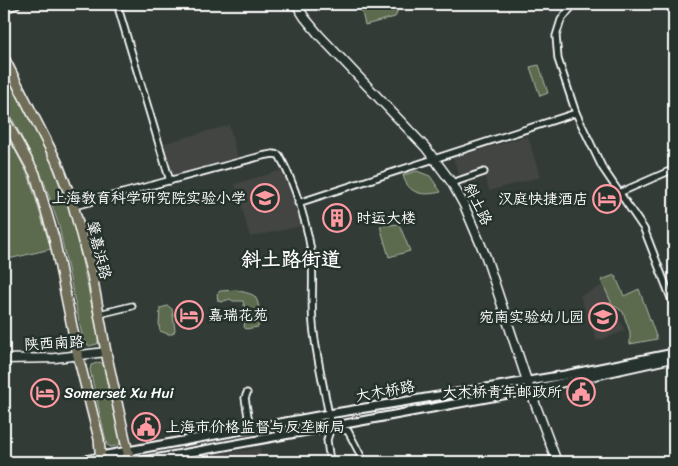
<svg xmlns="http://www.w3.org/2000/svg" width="678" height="466" viewBox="0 0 678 466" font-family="Sriracha,'LXGW WenKai TC',sans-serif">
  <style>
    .built { fill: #434543 }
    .green { fill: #5b6b4e; stroke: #adb5a6 }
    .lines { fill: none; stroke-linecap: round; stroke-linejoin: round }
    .minor-casing { stroke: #fff; stroke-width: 9 }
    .tertiary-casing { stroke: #fff; stroke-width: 11 }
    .secondary-casing { stroke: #fff; stroke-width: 11 }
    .primary-casing { stroke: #fff; stroke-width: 12 }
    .minor { stroke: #26332d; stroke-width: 5.5 }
    .tertiary { stroke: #26332d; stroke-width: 7 }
    .secondary { stroke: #26332d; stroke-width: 8 }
    .primary { stroke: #706e59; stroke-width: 9 }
    .labels { text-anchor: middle; stroke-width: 5; stroke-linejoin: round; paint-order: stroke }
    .poi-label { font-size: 15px; fill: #fff; stroke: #26332d; text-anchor: end }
    .street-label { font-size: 15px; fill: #fff; stroke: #26332d }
    .district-label { font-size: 20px; font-weight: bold; fill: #fff; stroke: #26332d }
  </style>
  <rect width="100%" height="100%" fill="#333b37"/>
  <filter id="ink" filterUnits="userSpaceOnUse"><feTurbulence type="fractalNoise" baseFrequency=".02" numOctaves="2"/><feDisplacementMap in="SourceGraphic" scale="10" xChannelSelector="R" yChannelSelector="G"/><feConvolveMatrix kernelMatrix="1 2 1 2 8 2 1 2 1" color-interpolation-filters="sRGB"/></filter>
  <g filter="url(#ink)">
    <!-- built -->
    <g class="built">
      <path d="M229 125 238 159 172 176 162 144Z"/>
      <path d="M528 136 540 177 489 191 484 172 461 178 453 158Z"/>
      <path d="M282 170 302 226 250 237 235 184Z"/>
      <path d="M603 285 625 331 597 341 580 296Z"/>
      <path d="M260 448 262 462H198V457Z"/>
    </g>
    <!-- green -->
    <g class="green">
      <path d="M360 4H395L397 13 395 17 365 25Z"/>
      <path d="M539 65 548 93 540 96 530 67Z"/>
      <path d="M4 67 58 169 75 229 99 339 97 344 89 346 83 340 59 226 45 184 4 102Z"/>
      <path d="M12 144 29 177 51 249 4 260V146Z"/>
      <path d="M417 171 430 176 441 192C424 196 408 195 403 175Z"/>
      <path d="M399 224 410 251 389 257 380 226Z"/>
      <path d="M615 275 624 296 639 289 657 339 630 344V332L623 312 612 304 601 280Z"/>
      <path d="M237 290C242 292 249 293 253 295 260 299 261 320 258 327L246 329 244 327 246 313 243 301H233L230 299 221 302 218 301 217 294 220 291Z"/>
      <path d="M168 306 172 309 175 330 173 334H168L160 331 159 326 160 308Z"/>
      <path d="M100 362 104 365 121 441 119 445 111 447 107 445 90 370 91 365Z"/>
    </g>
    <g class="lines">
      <defs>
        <g id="minor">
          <path d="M117 4 170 181"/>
          <path d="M574 4 561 20 556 36 558 59 576 113 602 167 644 229 674 306"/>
          <path d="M452 183 484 172"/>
          <path d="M619 193 674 169"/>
          <path d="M298 203 576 113"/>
          <path d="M74 206 262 156 273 154 279 155C294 181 310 231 312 261 314 285 310 309 314 333 318 365 326 396 331 427L327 440 330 462"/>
          <path d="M99 314 132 306"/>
          <path d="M247 393 245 398 250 428"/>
          <path d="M331 427 348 431 364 462"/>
          <path d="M70 462 101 456"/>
        </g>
        <g id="tertiary">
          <path d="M101 456 329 414 565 375 674 353"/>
          <path d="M138 462 530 390 674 358"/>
        </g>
        <g id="secondary">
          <path d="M296 4 305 18 319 35 426 148 452 183 464 205 486 257 530 390 557 462"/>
          <path d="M4 9 16 4"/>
          <path d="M4 359 55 358 106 352"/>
        </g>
        <g id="primary">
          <path d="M4 58 57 162 72 201 92 275 106 352 130 462"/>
          <path d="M4 118 35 174 54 238 78 356 99 439 101 462"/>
        </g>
      </defs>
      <!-- minor casing -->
      <use href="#minor" class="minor-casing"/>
      <!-- tertiary casing -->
      <use href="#tertiary" class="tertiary-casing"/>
      <!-- secondary casing -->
      <use href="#secondary" class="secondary-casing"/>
      <!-- primary casing -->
      <use href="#primary" class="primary-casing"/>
      <!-- minor -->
      <use href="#minor" class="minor"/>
      <!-- tertiary -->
      <use href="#tertiary" class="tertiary"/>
      <!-- secondary -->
      <use href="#secondary" class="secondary"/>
      <!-- primary -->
      <use href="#primary" class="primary"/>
    </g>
  </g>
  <!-- icons -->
  <defs>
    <symbol id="school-ring" viewBox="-11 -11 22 22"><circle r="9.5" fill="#26332d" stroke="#ff9aa2" stroke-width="1.5"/><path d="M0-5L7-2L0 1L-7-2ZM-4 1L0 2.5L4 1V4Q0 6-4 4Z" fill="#ff9aa2"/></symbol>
    <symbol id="hotel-ring" viewBox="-11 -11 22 22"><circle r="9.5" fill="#26332d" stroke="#ff9aa2" stroke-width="1.5"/><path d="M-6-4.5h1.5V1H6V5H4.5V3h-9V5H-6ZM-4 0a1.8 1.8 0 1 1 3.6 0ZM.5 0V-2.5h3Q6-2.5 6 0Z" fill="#ff9aa2"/></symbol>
    <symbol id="building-ring" viewBox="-11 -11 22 22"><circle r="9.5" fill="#26332d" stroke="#ff9aa2" stroke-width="1.5"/><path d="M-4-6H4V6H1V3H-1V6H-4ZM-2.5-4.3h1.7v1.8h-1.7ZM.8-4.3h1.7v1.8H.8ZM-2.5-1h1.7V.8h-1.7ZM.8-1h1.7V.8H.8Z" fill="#ff9aa2"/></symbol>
    <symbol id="civic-ring" viewBox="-11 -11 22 22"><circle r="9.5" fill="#26332d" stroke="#ff9aa2" stroke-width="1.5"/><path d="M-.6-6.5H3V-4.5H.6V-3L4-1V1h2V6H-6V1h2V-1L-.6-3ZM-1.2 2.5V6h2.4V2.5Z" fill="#ff9aa2"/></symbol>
  </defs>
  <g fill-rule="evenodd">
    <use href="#school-ring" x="249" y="182" width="32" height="32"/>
    <use href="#hotel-ring" x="591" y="183" width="32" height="32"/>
    <use href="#building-ring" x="321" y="202" width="32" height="32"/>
    <use href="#hotel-ring" x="173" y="299" width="32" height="32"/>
    <use href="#school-ring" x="587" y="301" width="32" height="32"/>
    <use href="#civic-ring" x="565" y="376" width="32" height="32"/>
    <use href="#hotel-ring" x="29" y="377" width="32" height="32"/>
    <use href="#civic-ring" x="130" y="411" width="32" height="32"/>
  </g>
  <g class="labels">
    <!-- poi labels -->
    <g class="poi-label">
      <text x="246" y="203">上海教育科学研究院实验小学</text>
      <text x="588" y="204">汉庭快捷酒店</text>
      <text x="356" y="223" text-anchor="start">时运大楼</text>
      <text x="208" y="320" text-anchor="start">嘉瑞花苑</text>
      <text x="584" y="322">宛南实验幼儿园</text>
      <text x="562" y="397">大木桥青年邮政所</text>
      <text x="64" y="398" text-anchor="start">Somerset Xu Hui</text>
      <text x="165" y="432" text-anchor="start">上海市价格监督与反垄断局</text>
    </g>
    <!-- street labels -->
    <g class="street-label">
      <text transform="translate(478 204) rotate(64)" y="5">斜土路</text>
      <text transform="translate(99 250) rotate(76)" y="5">肇嘉浜路</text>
      <text transform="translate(54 343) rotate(-3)" y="5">陕西南路</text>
      <text transform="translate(385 391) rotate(-10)" y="5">大木桥路</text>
    </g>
    <!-- district labels -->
    <g class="district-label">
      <text x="291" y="266">斜土路街道</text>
    </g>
  </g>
  <!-- margin -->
  <rect width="678" height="466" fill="none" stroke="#26332d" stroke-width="20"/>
  <rect x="10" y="10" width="658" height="446" fill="none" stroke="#fff" stroke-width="2" filter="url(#ink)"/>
</svg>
